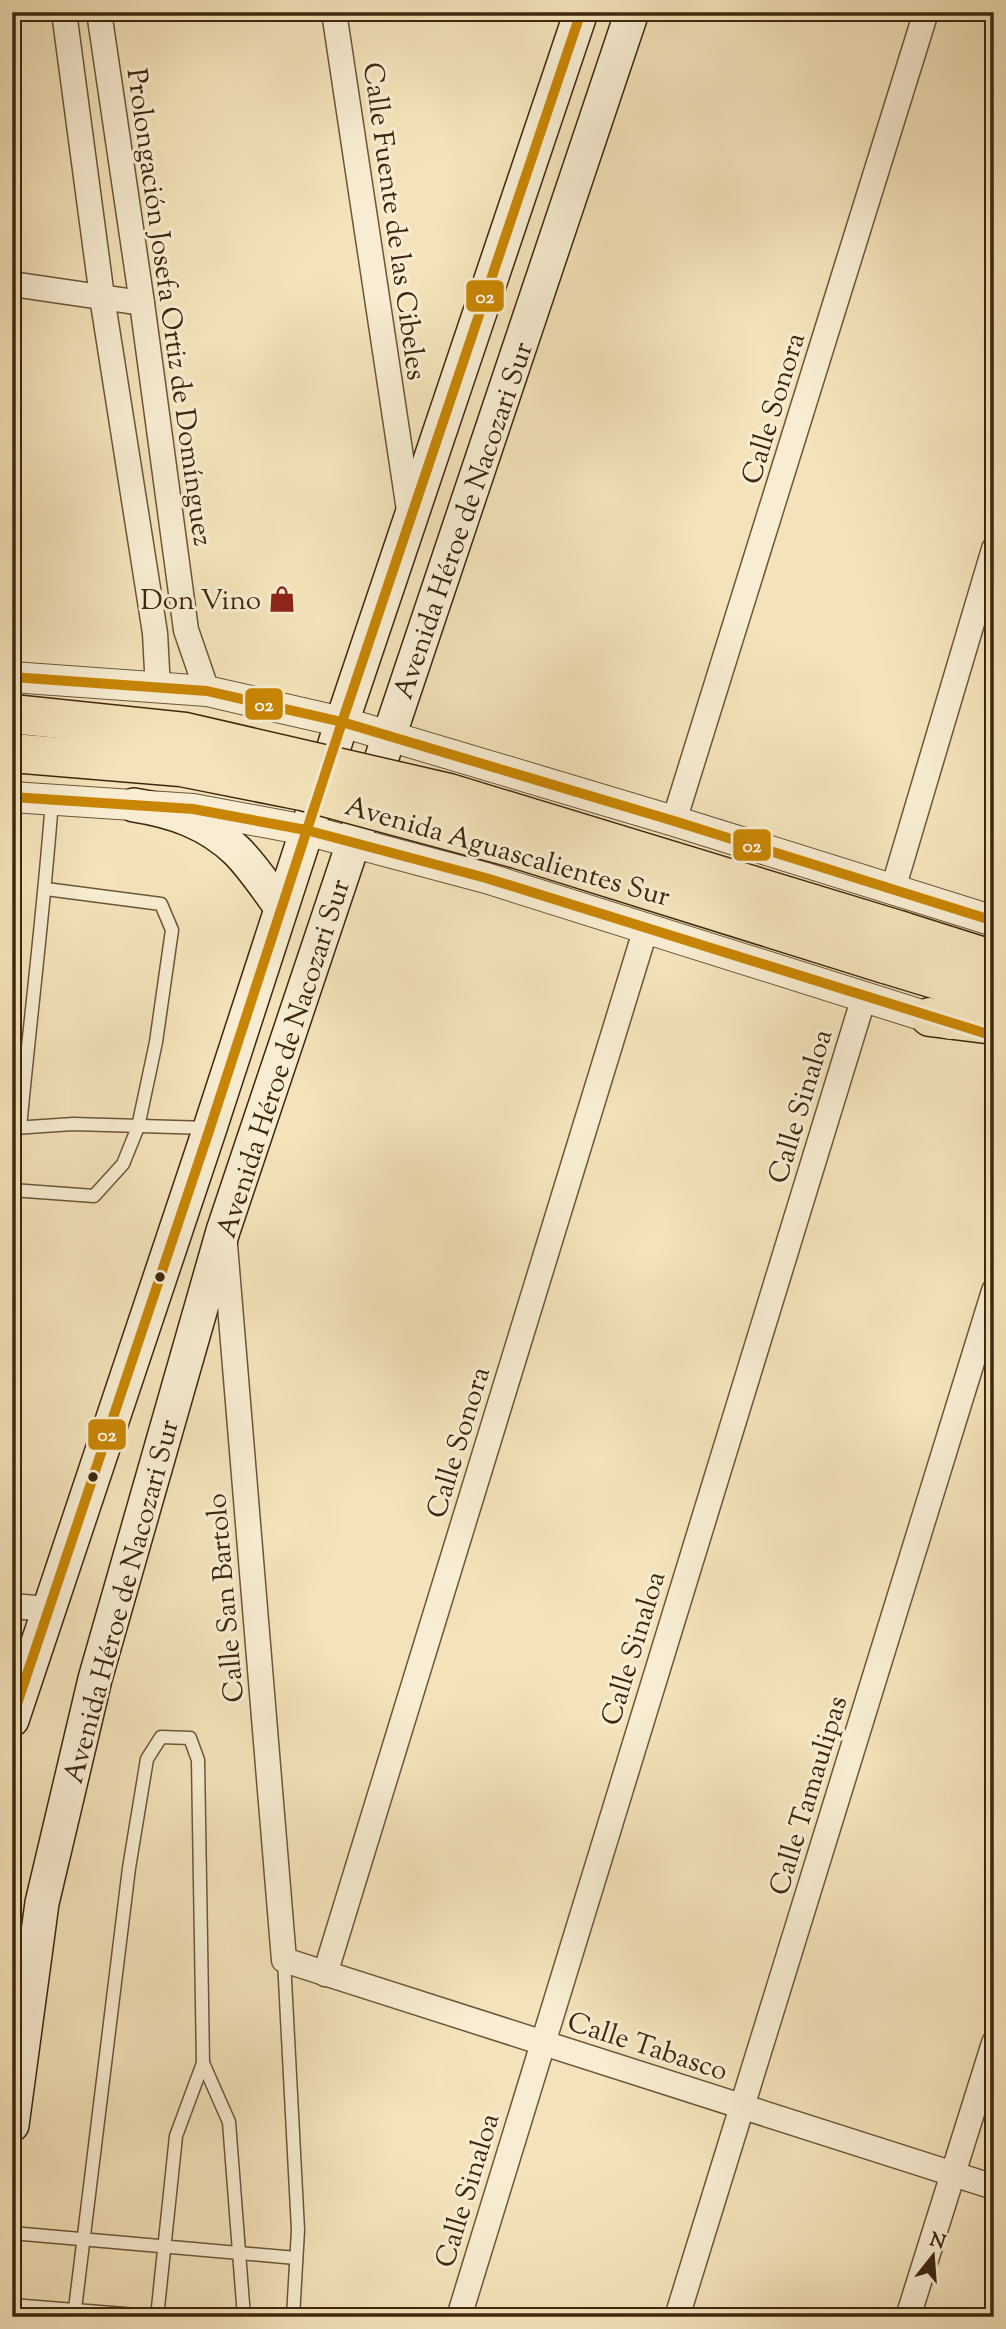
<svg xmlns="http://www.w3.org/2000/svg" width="1006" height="2329" viewBox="0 0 1006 2329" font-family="'Sorts Mill Goudy',serif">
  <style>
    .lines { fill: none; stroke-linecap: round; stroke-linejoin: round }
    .service-casing { stroke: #6c5639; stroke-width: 15 }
    .minor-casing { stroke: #6c5639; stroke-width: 27 }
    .tertiary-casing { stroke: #6c5639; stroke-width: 32 }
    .secondary-casing { stroke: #3e270e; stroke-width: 36 }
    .primary-casing { stroke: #3e270e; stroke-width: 41 }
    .service { stroke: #f8edd2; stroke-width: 12 }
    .minor { stroke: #f8edd2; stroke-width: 24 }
    .tertiary { stroke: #f8edd2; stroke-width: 30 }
    .secondary { stroke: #f8edd2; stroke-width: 33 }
    .primary { stroke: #f4e3ba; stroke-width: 38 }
    .primary-bridge-casing { stroke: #3e270e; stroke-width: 41; stroke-linecap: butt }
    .primary-bridge { stroke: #f4e3ba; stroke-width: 38 }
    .bus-1-casing { stroke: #f8edd2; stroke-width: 16 }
    .bus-1 { stroke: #c98604; stroke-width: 10 }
    .bus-dot { fill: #3e270e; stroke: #f8edd2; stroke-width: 2.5 }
    .labels { text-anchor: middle; stroke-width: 6; stroke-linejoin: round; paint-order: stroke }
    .street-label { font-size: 28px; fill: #3e270e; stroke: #f8edd2 }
    .poi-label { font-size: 28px; fill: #3e270e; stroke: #f8edd2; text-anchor: end }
    .line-badge { stroke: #f8edd2; stroke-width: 2.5 }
    .badge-label { font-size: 19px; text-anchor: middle; font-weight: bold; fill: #fff }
  </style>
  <rect width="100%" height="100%" fill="#f4e3ba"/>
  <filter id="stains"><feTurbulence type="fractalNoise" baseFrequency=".00286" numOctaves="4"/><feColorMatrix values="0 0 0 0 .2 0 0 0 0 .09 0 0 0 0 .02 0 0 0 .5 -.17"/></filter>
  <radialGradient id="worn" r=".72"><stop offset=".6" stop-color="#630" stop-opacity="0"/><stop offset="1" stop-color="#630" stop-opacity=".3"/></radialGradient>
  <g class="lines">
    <defs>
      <g id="service">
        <path d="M14 1128 73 1124 209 1128"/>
        <path d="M20 1128C30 1019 44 910 52 800"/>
        <path d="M12 1190 94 1196 123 1164 138 1127 156 1042 172 930 161 904 46 889"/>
        <path d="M284 1960 298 2230 293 2317"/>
        <path d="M203 2063 229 2122 244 2317"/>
        <path d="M12 2233 296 2258"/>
        <path d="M12 2305 162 2317"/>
        <path d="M74 2317 129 1868 147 1759 161 1737 190 1738 198 1760 203 2063 176 2136 157 2317"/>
      </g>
      <g id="minor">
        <path d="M64 12 102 297 155 633 158 689"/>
        <path d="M99 12 142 303 186 630 207 691"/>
        <path d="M334 12 410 517"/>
        <path d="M12 284 142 303"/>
        <path d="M674 821 926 12"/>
        <path d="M893 889 994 549"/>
        <path d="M225 1245 284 1960 994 2187"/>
        <path d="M12 1606 48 1609"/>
        <path d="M325 1974 646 928"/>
        <path d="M459 2317 864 997"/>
        <path d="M677 2317 994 1291"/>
        <path d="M908 2317 994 2043"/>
      </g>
      <g id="tertiary">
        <path d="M12 677 207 691 342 722 674 821 994 921"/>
        <path d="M12 797 193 809 306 830 486 878 950 1024"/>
      </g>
      <g id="secondary">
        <path d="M134 805C173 811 208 823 237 851 254 868 267 889 281 907"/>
        <path d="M12 1720 210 1128 342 722 581 12"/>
        <path d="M12 2125 42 1903 95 1679 223 1231 632 12"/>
      </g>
      <g id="primary">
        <path d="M902 931 994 960"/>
        <path d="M885 964 994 997"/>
        <path d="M930 1017 994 1025"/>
      </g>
    </defs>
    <!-- service casing -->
    <use href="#service" class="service-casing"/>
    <!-- minor casing -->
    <use href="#minor" class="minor-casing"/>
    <!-- tertiary casing -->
    <use href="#tertiary" class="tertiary-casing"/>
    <!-- secondary casing -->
    <use href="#secondary" class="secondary-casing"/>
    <!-- primary casing -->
    <use href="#primary" class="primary-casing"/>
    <!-- service -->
    <use href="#service" class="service"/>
    <!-- minor -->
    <use href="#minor" class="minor"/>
    <!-- tertiary -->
    <use href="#tertiary" class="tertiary"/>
    <!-- secondary -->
    <use href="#secondary" class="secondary"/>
    <!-- primary -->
    <use href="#primary" class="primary"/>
    <defs>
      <g id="primary-bridge">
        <path d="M12 714 185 732 449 793 902 931"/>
        <path d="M12 753 181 767 302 791 517 849 885 964"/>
      </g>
    </defs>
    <!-- primary-bridge casing -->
    <use href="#primary-bridge" class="primary-bridge-casing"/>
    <!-- primary-bridge -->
    <use href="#primary-bridge" class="primary-bridge"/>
    <defs>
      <g id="bus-1">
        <path d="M12 677 207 691 342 722 674 821 994 921"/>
        <path d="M12 797 193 809 306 830 486 878 994 1036"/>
        <path d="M12 1719 210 1128 342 722 581 12"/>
      </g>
    </defs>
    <!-- bus-1 casing -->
    <use href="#bus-1" class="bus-1-casing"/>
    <!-- bus-1 -->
    <use href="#bus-1" class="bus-1"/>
  </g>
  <!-- icons -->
  <defs>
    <symbol id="shop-bare" viewBox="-9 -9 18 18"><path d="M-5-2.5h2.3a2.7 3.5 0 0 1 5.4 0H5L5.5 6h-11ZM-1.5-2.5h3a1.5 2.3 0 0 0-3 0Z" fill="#8f2418" stroke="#f8edd2" stroke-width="2.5" paint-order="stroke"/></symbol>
  </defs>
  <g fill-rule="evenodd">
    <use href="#shop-bare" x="263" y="580" width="38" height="38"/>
  </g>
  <!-- markers -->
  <g class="bus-dot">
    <circle cx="160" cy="1277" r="6"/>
    <circle cx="93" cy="1477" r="6"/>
  </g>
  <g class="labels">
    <!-- street labels -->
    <g class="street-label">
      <text transform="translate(396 221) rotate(82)" y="10">Calle Fuente de las Cibeles</text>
      <text transform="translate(171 307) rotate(82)" y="10">Prolongación Josefa Ortiz de Domínguez</text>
      <text transform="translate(772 408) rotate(-73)" y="10">Calle Sonora</text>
      <text transform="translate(462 520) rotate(-71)" y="10">Avenida Héroe de Nacozari Sur</text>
      <text transform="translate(508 850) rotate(16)" y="10">Avenida Aguascalientes Sur</text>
      <text transform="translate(282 1058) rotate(-72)" y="10">Avenida Héroe de Nacozari Sur</text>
      <text transform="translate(799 1106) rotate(-73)" y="10">Calle Sinaloa</text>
      <text transform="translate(457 1442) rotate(-73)" y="10">Calle Sonora</text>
      <text transform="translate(224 1598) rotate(-95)" y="10">Calle San Bartolo</text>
      <text transform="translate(120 1601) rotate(-75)" y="10">Avenida Héroe de Nacozari Sur</text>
      <text transform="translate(632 1648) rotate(-73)" y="10">Calle Sinaloa</text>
      <text transform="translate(807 1795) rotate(-73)" y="10">Calle Tamaulipas</text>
      <text transform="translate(648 2045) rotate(18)" y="10">Calle Tabasco</text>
      <text transform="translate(466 2190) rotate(-73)" y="10">Calle Sinaloa</text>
    </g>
    <!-- poi labels -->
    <g class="poi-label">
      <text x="261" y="609">Don Vino</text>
    </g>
  </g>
  <g class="line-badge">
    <rect x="465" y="279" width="40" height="34" rx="7" fill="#c98604"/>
    <rect x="244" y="687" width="40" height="34" rx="7" fill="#c98604"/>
    <rect x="732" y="828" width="40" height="34" rx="7" fill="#c98604"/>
    <rect x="87" y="1418" width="40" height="33" rx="7" fill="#c98604"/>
  </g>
  <g class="badge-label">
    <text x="485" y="303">02</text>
    <text x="264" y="711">02</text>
    <text x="752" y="852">02</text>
    <text x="107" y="1441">02</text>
  </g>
  <!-- margin -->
  <rect width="1006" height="2329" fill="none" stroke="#f4e3ba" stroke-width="42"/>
  <rect x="14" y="14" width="978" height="2301" fill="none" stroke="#3e270e" stroke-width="3.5"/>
  <rect x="21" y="21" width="964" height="2287" fill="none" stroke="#3e270e" stroke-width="2"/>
  <!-- north arrow -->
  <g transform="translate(933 2256) rotate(17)" stroke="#f8edd2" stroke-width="5" paint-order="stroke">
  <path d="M0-5L12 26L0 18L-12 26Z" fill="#3e270e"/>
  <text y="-10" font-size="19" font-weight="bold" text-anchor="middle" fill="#3e270e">N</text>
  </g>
  <rect width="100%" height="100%" filter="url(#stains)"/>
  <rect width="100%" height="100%" fill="url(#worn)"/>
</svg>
